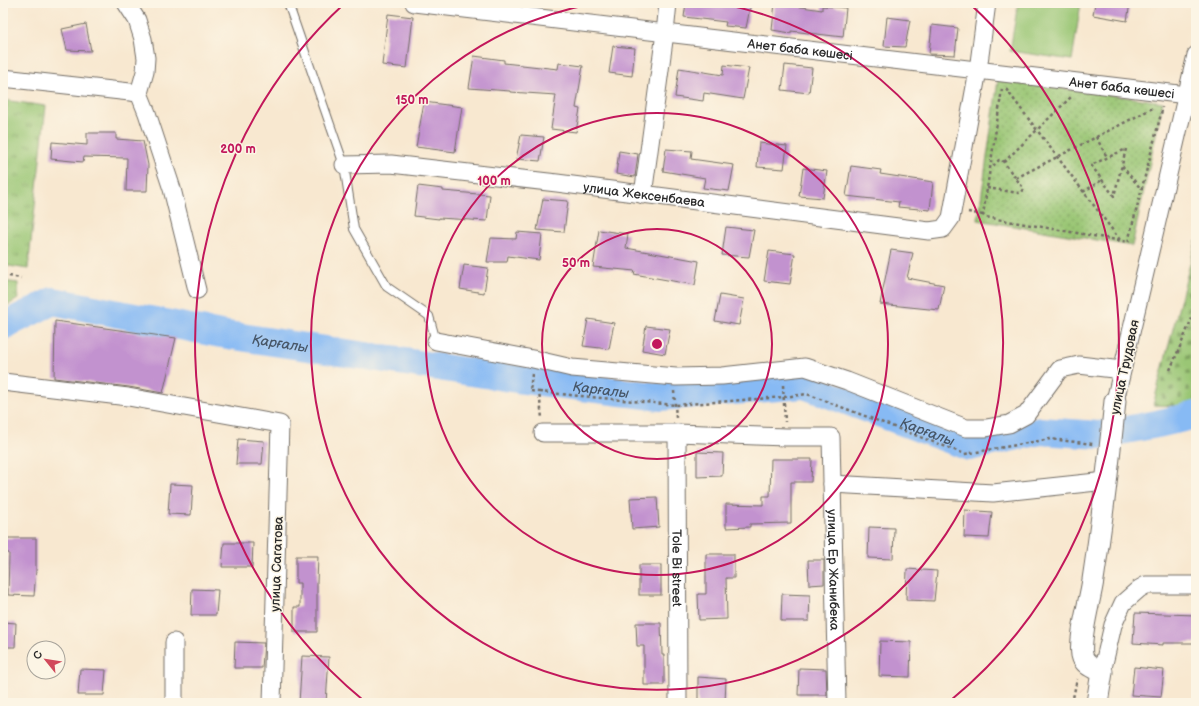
<svg xmlns="http://www.w3.org/2000/svg" width="1199" height="706" viewBox="0 0 1199 706" font-family="'Balsamiq Sans',sans-serif">
  <style>
    .grass { fill: url(#grass-tufts); stroke: #627850 }
    .cemetery { fill: url(#cemetery-stones); stroke: #627850 }
    .park { fill: url(#park-dots); stroke: #627850 }
    .pitch { fill: #9ac674; stroke: #627850 }
    .lines { fill: none; stroke-linecap: round; stroke-linejoin: round }
    .river { stroke: #87baf4; stroke-width: 28 }
    .building { fill: #c292cf }
    .service-casing { stroke: #736d65; stroke-width: 10 }
    .minor-casing { stroke: #736d65; stroke-width: 19 }
    .tertiary-casing { stroke: #736d65; stroke-width: 23 }
    .path { stroke: #736d65; stroke-width: 2.5; stroke-dasharray: 3 3; stroke-linecap: butt }
    .service { stroke: #fff; stroke-width: 8 }
    .minor { stroke: #fff; stroke-width: 17 }
    .tertiary { stroke: #fff; stroke-width: 21 }
    .ring { fill: none; stroke: #c2185b; stroke-width: 2 }
    .labels { text-anchor: middle; stroke-width: 3; stroke-linejoin: round; paint-order: stroke }
    .street-label { font-size: 13px; fill: #2b2b2b; stroke: #fcf5e5 }
    .water-label { font-size: 14px; font-style: italic; fill: #475667; stroke: #fcf5e5 }
    .centre { fill: #c2185b; stroke: #fcf5e5; stroke-width: 2 }
    .ring-label { font-size: 12px; text-anchor: middle; font-weight: bold; fill: #c2185b; stroke: #fcf5e5; stroke-width: 3; stroke-linejoin: round; paint-order: stroke }
  </style>
  <defs>
    <pattern id="grass-tufts" width="24" height="20" patternUnits="userSpaceOnUse"><rect width="24" height="20" fill="#9ac674"/><path d="M3 7l-1-3M5 7V3M7 7l1-3M15 17l-1-3M17 17v-4M19 17l1-3" fill="none" stroke="#7ea15f"/></pattern>
    <pattern id="cemetery-stones" width="16" height="16" patternUnits="userSpaceOnUse"><rect width="16" height="16" fill="#9ac674"/><path d="M2 7V4a2 2 0 0 1 4 0v3zM10 15v-3a2 2 0 0 1 4 0v3z" fill="#7ea15f"/></pattern>
    <pattern id="park-dots" width="8" height="8" patternUnits="userSpaceOnUse"><rect width="8" height="8" fill="#9ac674"/><path d="M2 2h.1M6 6h.1" fill="none" stroke="#7ea15f" stroke-width="1.8" stroke-linecap="round"/></pattern>
  </defs>
  <rect width="100%" height="100%" fill="#fcf5e5"/>
  <filter id="ink" filterUnits="userSpaceOnUse"><feTurbulence type="fractalNoise" baseFrequency=".025" numOctaves="2"/><feDisplacementMap in="SourceGraphic" scale="8" xChannelSelector="R" yChannelSelector="G"/><feConvolveMatrix kernelMatrix="1 2 1 2 8 2 1 2 1" color-interpolation-filters="sRGB"/></filter>
  <filter id="wash" filterUnits="userSpaceOnUse"><feTurbulence type="fractalNoise" baseFrequency=".012" numOctaves="4" result="noise"/><feDisplacementMap in="SourceGraphic" scale="16" xChannelSelector="R" yChannelSelector="G"/><feGaussianBlur stdDeviation="0.9" result="paint"/><feColorMatrix in="noise" values="0 0 0 0 0 0 0 0 0 0 0 0 0 0 0 0 0 1.4 0 .05"/><feComposite in="paint" operator="in"/></filter>
  <g filter="url(#wash)">
    <rect width="100%" height="100%" fill="#f8e8d0"/>
    <!-- grass -->
    <g class="grass">
      <path d="M3 100 46 106 28 269 3 265Z"/>
      <path d="M3 281 18 283V299L3 308Z"/>
    </g>
    <!-- cemetery -->
    <path class="cemetery" d="M1196 241V405L1179 406 1153 405Z"/>
    <!-- park -->
    <path class="park" d="M998 80 1163 102 1132 246 978 220Z"/>
    <!-- pitch -->
    <path class="pitch" d="M1018 3H1081L1072 60 1010 51Z"/>
    <g class="lines">
      <!-- river -->
      <path class="river" id="s1" d="M3 326 53 301 221 334 517 379 661 397 804 385 969 447 1041 431 1099 435 1157 424 1196 415"/>
    </g>
    <g id="blocks">
      <!-- building -->
      <g class="building">
        <path d="M686 3H751L746 28 725 26 726 22 684 17Z"/>
        <path d="M775 3 822 10V6L846 8 843 37 791 31V33L772 30Z"/>
        <path d="M1095 3H1130L1127 21 1093 15Z"/>
        <path d="M388 14 413 17 407 68 382 65Z"/>
        <path d="M887 17 910 20 905 47 884 46Z"/>
        <path d="M86 24 91 51 67 50 62 29Z"/>
        <path d="M932 25 958 28 955 55 929 54Z"/>
        <path d="M613 46 635 48 632 76 609 73Z"/>
        <path d="M474 56 504 60V63L558 69 559 63 583 66 576 108 580 109 576 132 551 129 556 95 510 92V91L469 88Z"/>
        <path d="M724 65 749 68 743 99 704 93 703 101 675 97 679 68 723 75Z"/>
        <path d="M785 65 812 68 809 93 782 90Z"/>
        <path d="M424 102 462 107 455 152 416 147Z"/>
        <path d="M87 133H116V139L143 141 148 165 147 191H126L127 158 84 157 83 162 51 159 52 142 87 145Z"/>
        <path d="M521 135 544 137 540 161 516 159Z"/>
        <path d="M759 143 787 146 784 169 757 167Z"/>
        <path d="M666 149 692 151 691 159 734 165 729 191 703 188 705 178 663 171Z"/>
        <path d="M619 151 638 154 635 177 616 174Z"/>
        <path d="M851 166 881 170 880 174 933 182 930 210 898 207 899 202 846 196Z"/>
        <path d="M803 168 827 171 823 198 799 196Z"/>
        <path d="M418 186 443 189V191L490 195 487 221 439 218V219L414 216Z"/>
        <path d="M543 199 568 201 564 232 537 230Z"/>
        <path d="M726 227 754 230 749 257 722 255Z"/>
        <path d="M599 230 628 234 626 248 699 261 695 285 634 274 635 271 593 267Z"/>
        <path d="M517 232 542 234 539 260 508 256 507 262H487L491 238 516 239Z"/>
        <path d="M891 250 913 253 907 278 944 285 939 310 880 304Z"/>
        <path d="M769 251 795 254 790 284 764 281Z"/>
        <path d="M464 265 488 268 484 293 460 289Z"/>
        <path d="M720 295 744 299 739 325 715 321Z"/>
        <path d="M588 319 614 323 609 349 583 346Z"/>
        <path d="M55 321 176 338 163 393 129 387 54 378Z"/>
        <path d="M646 326 670 329 665 354 642 350Z"/>
        <path d="M238 439 264 441 262 464H236Z"/>
        <path d="M697 452 723 453 722 476 697 477Z"/>
        <path d="M771 459H812L811 482H791V523L750 524V527L726 528V504L763 505V496H770Z"/>
        <path d="M170 484 193 485 191 515 168 514Z"/>
        <path d="M657 497 659 527 632 529 630 498Z"/>
        <path d="M965 510 992 512 989 538 964 537Z"/>
        <path d="M869 527 894 528 893 559 868 558Z"/>
        <path d="M4 538H36V570L34 596 8 595 9 553 4 552Z"/>
        <path d="M224 543H253L252 567H222Z"/>
        <path d="M706 554H734V578H726L727 619 699 620 698 594H706Z"/>
        <path d="M296 556H318L317 583V632H294V607H300V583H296Z"/>
        <path d="M808 560H824V584L809 585Z"/>
        <rect x="639" y="565" width="22" height="30"/>
        <path d="M907 569 937 571 934 601 906 600Z"/>
        <path d="M192 589 218 590 216 615H191Z"/>
        <path d="M782 594 810 595 809 621H781Z"/>
        <path d="M1135 613 1196 615V643H1163V645L1133 643Z"/>
        <path d="M3 622 16 623 15 647H3Z"/>
        <path d="M636 623H661L662 655H664V685H644V646H637Z"/>
        <path d="M880 641 911 642 910 677 879 676Z"/>
        <path d="M235 642 264 643 262 668H234Z"/>
        <path d="M302 656 329 657 326 703H299Z"/>
        <path d="M1134 667 1164 670 1161 697 1131 695Z"/>
        <path d="M799 668 826 669 827 695H798Z"/>
        <path d="M80 669 106 670 104 695H78Z"/>
        <path d="M698 677 726 679 725 703H698Z"/>
      </g>
    </g>
  </g>
  <g filter="url(#ink)">
    <use href="#blocks" fill-opacity="0" stroke="#736d65" stroke-width="1"/>
    <g class="lines">
      <defs>
        <path id="service" d="M288 3 344 165 354 229 387 287 429 316 436 341"/>
        <g id="minor">
          <path d="M126 3 137 20 143 39 146 58 145 72 139 93 147 113 172 189 197 290"/>
          <path id="s2" d="M414 3 1187 95"/>
          <path d="M3 78 139 93"/>
          <path id="s3" d="M344 165 391 164 557 183 929 231 943 229 951 218 978 70 987 3"/>
          <path d="M643 195 665 33 668 3"/>
          <path d="M436 341 533 359 572 368 676 377 722 376 805 367 847 381 966 428H986L1009 424 1026 415 1060 369 1079 365 1122 370"/>
          <path d="M3 382 128 397 280 424 272 703"/>
          <path d="M1115 401 1196 55"/>
          <path id="s4" d="M543 433H677L786 437H831L837 703"/>
          <path id="s5" d="M677 433 678 703"/>
          <path d="M832 484 993 493 1106 481"/>
          <path d="M1102 672 1113 625 1123 603 1139 589 1146 585H1196"/>
          <path d="M174 703V642"/>
        </g>
        <path id="tertiary" d="M1097 703 1102 672C1094 668 1084 665 1082 655 1079 636 1090 601 1093 580 1102 521 1109 461 1115 401"/>
      </defs>
      <!-- service casing -->
      <use href="#service" class="service-casing"/>
      <!-- minor casing -->
      <use href="#minor" class="minor-casing"/>
      <!-- tertiary casing -->
      <use href="#tertiary" class="tertiary-casing"/>
      <!-- path -->
      <g class="path">
        <path d="M1002 89 983 215 985 217 1128 242 1162 110V107"/>
        <path d="M1006 89 1120 240"/>
        <path d="M1096 137 1107 157"/>
        <path d="M1126 149 1114 196 1091 165Z"/>
        <path d="M1004 162 1071 97"/>
        <path d="M1122 166 1141 189"/>
        <path d="M1016 178 1153 108"/>
        <path d="M987 188 1019 193 1022 192 1024 189 1002 160H999L991 168"/>
        <path d="M1083 192 1102 180"/>
        <path d="M968 212 983 215"/>
        <path d="M3 275 21 278"/>
        <path d="M1170 370 1196 309"/>
        <path d="M532 374 530 391 539 392 542 418"/>
        <path d="M783 385 785 422"/>
        <path d="M674 391 676 418"/>
        <path d="M539 392 675 405 784 397 807 394 965 454 1050 439 1093 444"/>
        <path d="M1072 703 1077 679"/>
      </g>
      <!-- service -->
      <use href="#service" class="service"/>
      <!-- minor -->
      <use href="#minor" class="minor"/>
      <!-- tertiary -->
      <use href="#tertiary" class="tertiary"/>
    </g>
  </g>
  <!-- distance rings -->
  <g class="ring">
    <circle cx="657" cy="344" r="115"/>
    <circle cx="657" cy="344" r="231"/>
    <path d="M717 3A346 346 0 1 1 597 3"/>
    <path d="M363 700A462 462 0 0 1 345 3M969 3A462 462 0 0 1 951 700"/>
  </g>
  <g class="labels">
    <!-- street labels -->
    <g class="street-label">
      <text dy="5" stroke="none"><textPath href="#s2" startOffset="389">Анет баба көшесі</textPath></text>
      <text dy="5" stroke="none"><textPath href="#s2" startOffset="713">Анет баба көшесі</textPath></text>
      <text dy="5" stroke="none"><textPath href="#s3" startOffset="302">улица Жексенбаева</textPath></text>
      <text transform="translate(1124 367) rotate(-78)" y="5">улица Трудовая</text>
      <text transform="translate(276 564) rotate(-88)" y="5">улица Сагатова</text>
      <text dy="5" stroke="none"><textPath href="#s5" startOffset="135">Tole Bi street</textPath></text>
      <text dy="5" stroke="none"><textPath href="#s4" startOffset="421">улица Ер Жанибека</textPath></text>
    </g>
    <!-- water labels -->
    <g class="water-label">
      <text dy="5" stroke="none"><textPath href="#s1" startOffset="287">Қарғалы</textPath></text>
      <text dy="5" stroke="none"><textPath href="#s1" startOffset="611">Қарғалы</textPath></text>
      <text dy="5" stroke="none"><textPath href="#s1" startOffset="947">Қарғалы</textPath></text>
    </g>
  </g>
  <circle cx="657" cy="344" r="6" class="centre"/>
  <g class="ring-label">
    <text x="412" y="104">150 m</text>
    <text x="238" y="153">200 m</text>
    <text x="494" y="185">100 m</text>
    <text x="576" y="267">50 m</text>
  </g>
  <!-- margin -->
  <rect width="1199" height="706" fill="none" stroke="#fcf5e5" stroke-width="16"/>
  <!-- north arrow -->
  <g transform="translate(46 660) rotate(300)"><circle r="19" fill="#fcf5e5" stroke="#a8a49b"/>
  <path d="M0-3L7 15L0 10L-7 15Z" fill="#d1495b"/>
  <text y="-6" font-size="11" font-weight="bold" text-anchor="middle" fill="#2b2b2b">С</text>
  </g>
</svg>
